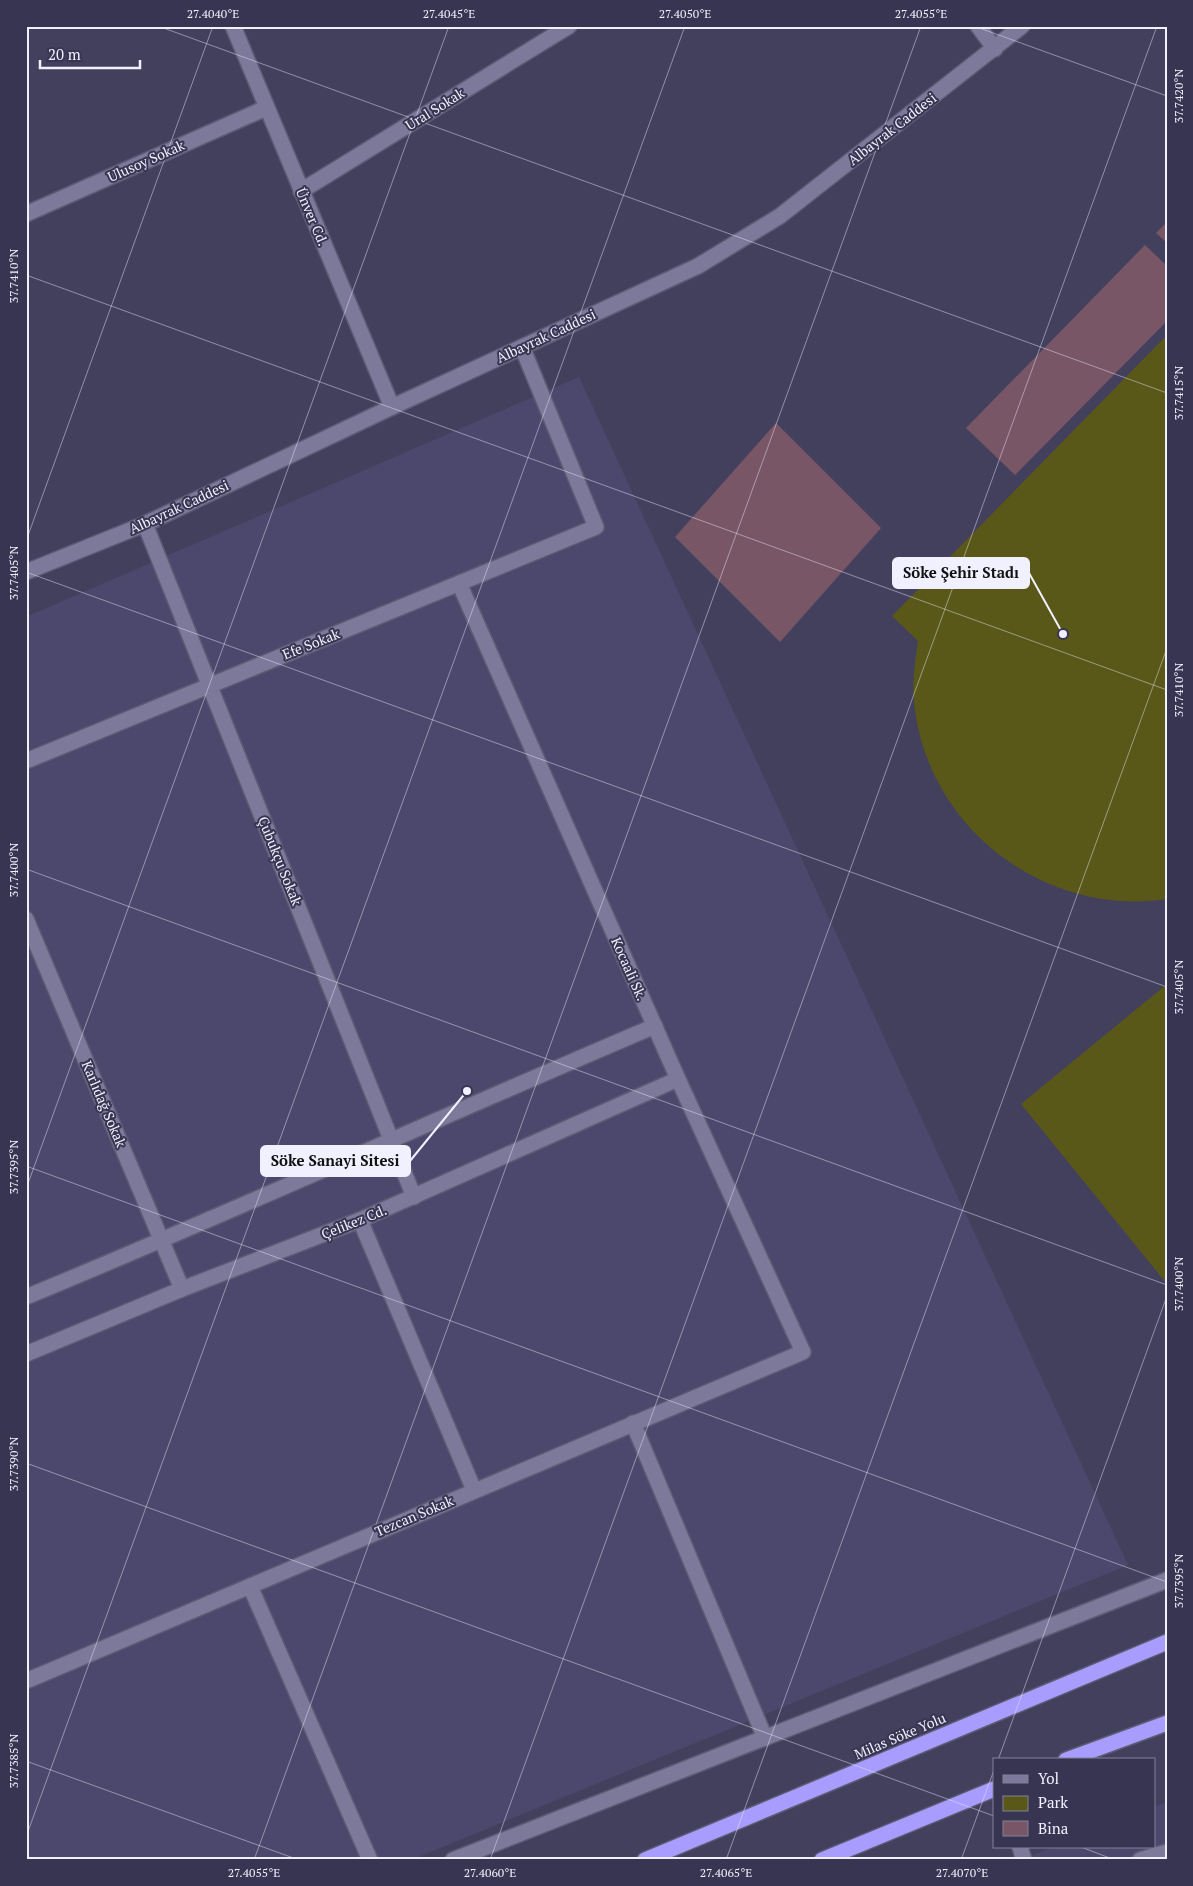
<svg xmlns="http://www.w3.org/2000/svg" width="1193" height="1886" viewBox="0 0 1193 1886" font-family="'PT Serif',serif">
  <style>
    .built { fill: #4c486d }
    .green { fill: #595818 }
    .building { fill: #785666 }
    .lines { fill: none; stroke-linecap: round; stroke-linejoin: round }
    .minor-casing { stroke: #5d5b73; stroke-width: 18 }
    .highway-casing { stroke: #5d5b73; stroke-width: 18 }
    .minor { stroke: #7c799b; stroke-width: 15 }
    .highway { stroke: #a89cfe; stroke-width: 15 }
    .ticks { fill: none; stroke: #f1f0ff; stroke-width: 1; stroke-opacity: 0.45 }
    .labels { text-anchor: middle; stroke-width: 4; stroke-linejoin: round; paint-order: stroke }
    .street-label { font-size: 14px; fill: #f1f0ff; stroke: #383552 }
    .leader { fill: none; stroke: #f1f0ff; stroke-width: 2 }
    .callout-dot { fill: #f1f0ff; stroke: #383552; stroke-width: 2 }
    .callout { fill: #f1f0ff; stroke: #f1f0ff; stroke-width: 2 }
    .callout-label { font-size: 15px; text-anchor: middle; font-weight: bold; fill: #111 }
    .neatline { fill: none; stroke: #f1f0ff; stroke-width: 2 }
    .ticks-label { font-size: 12px; text-anchor: middle; fill: #f1f0ff }
  </style>
  <rect width="100%" height="100%" fill="#43405e"/>
  <!-- built -->
  <g class="built">
    <path d="M579 377 1128 1565 411 1860H26V617Z"/>
    <path d="M1167 1802V1860H1021L1053 1847H1154V1807Z"/>
  </g>
  <!-- green -->
  <g class="green">
    <path d="M1167 335V899C1044 918 925 826 914 701 912 681 915 661 918 641L892 616Z"/>
    <path d="M1167 984V1284L1021 1104Z"/>
  </g>
  <!-- building -->
  <g class="building">
    <path d="M1167 222V243L1156 233Z"/>
    <path d="M1145 245 1167 266V321L1015 475 966 428Z"/>
    <path d="M776 423 881 528 780 642 675 537Z"/>
  </g>
  <g class="lines">
    <defs>
      <g id="minor">
        <path d="M233 26 392 407"/>
        <path d="M978 26 995 49"/>
        <path d="M301 191 569 26"/>
        <path d="M26 214 266 108"/>
        <path d="M145 524 414 1197"/>
        <path d="M26 572 145 524 392 407 698 266 780 216 1022 26"/>
        <path d="M26 761 596 527 522 347"/>
        <path d="M26 919 182 1289"/>
        <path d="M360 1220 474 1490"/>
        <path d="M26 1297C237 1210 445 1115 655 1026"/>
        <path d="M26 1354 182 1289 360 1220 678 1079"/>
        <path d="M633 1423 765 1738"/>
        <path d="M250 1586 370 1860"/>
        <path d="M26 1681 803 1352 678 1079 459 583"/>
        <path d="M1020 1847 1024 1860"/>
        <path d="M453 1860 1167 1580"/>
        <path d="M1140 1860 1167 1852"/>
      </g>
      <g id="highway">
        <path d="M1066 1760 1167 1723"/>
        <path d="M645 1860 1167 1642"/>
        <path d="M822 1860 994 1789"/>
      </g>
    </defs>
    <!-- minor casing -->
    <use href="#minor" class="minor-casing"/>
    <!-- highway casing -->
    <use href="#highway" class="highway-casing"/>
    <!-- minor -->
    <use href="#minor" class="minor"/>
    <!-- highway -->
    <use href="#highway" class="highway"/>
  </g>
  <!-- ticks -->
  <path class="ticks" d="M158 26 1167 393M974 26 1167 96M26 275 1167 690M26 541 213 26M26 572 1167 987M26 869 1167 1285M26 1166 1167 1582M26 1189 449 26M26 1463 994 1816M998 1760 1167 1296M26 1761 299 1860M26 1837 685 26M1081 1847 1115 1860M254 1860 921 26M490 1860 1157 26M726 1860 1167 648M961 1860 994 1770"/>
  <g class="labels">
    <!-- street labels -->
    <g class="street-label">
      <text transform="translate(435 109) rotate(-32)" y="5">Ural Sokak</text>
      <text transform="translate(892 129) rotate(-38)" y="5">Albayrak Caddesi</text>
      <text transform="translate(146 161) rotate(-24)" y="5">Ulusoy Sokak</text>
      <text transform="translate(312 217) rotate(67)" y="5">Ünver Cd.</text>
      <text transform="translate(546 336) rotate(-25)" y="5">Albayrak Caddesi</text>
      <text transform="translate(179 507) rotate(-25)" y="5">Albayrak Caddesi</text>
      <text transform="translate(311 644) rotate(-22)" y="5">Efe Sokak</text>
      <text transform="translate(280 861) rotate(68)" y="5">Çubukçu Sokak</text>
      <text transform="translate(629 969) rotate(66)" y="5">Kocaali Sk.</text>
      <text transform="translate(104 1104) rotate(67)" y="5">Karlıdağ Sokak</text>
      <text transform="translate(354 1222) rotate(-22)" y="5">Çelikez Cd.</text>
      <text transform="translate(414 1516) rotate(-23)" y="5">Tezcan Sokak</text>
      <text transform="translate(900 1736) rotate(-23)" y="5">Milas Söke Yolu</text>
    </g>
  </g>
  <!-- callouts -->
  <path class="leader" d="M1063 634L1029 573M467 1091L410 1161"/>
  <g class="callout-dot">
    <circle cx="1063" cy="634" r="5"/>
    <circle cx="467" cy="1091" r="5"/>
  </g>
  <g class="callout">
    <rect x="893" y="558" width="136" height="30" rx="5"/>
    <rect x="261" y="1146" width="149" height="30" rx="5"/>
  </g>
  <g class="callout-label">
    <text x="961" y="578">Söke Şehir Stadı</text>
    <text x="335" y="1166">Söke Sanayi Sitesi</text>
  </g>
  <!-- border -->
  <rect width="1193" height="1886" fill="none" stroke="#383552" stroke-width="55"/>
  <!-- legend -->
  <rect x="993" y="1758" width="162" height="90" fill="#383552" stroke="#828097"/>
  <rect x="1003" y="1775" width="25" height="8" fill="#7c799b" stroke="#828097"/>
  <text x="1038" y="1784" font-size="15" fill="#f1f0ff">Yol</text>
  <rect x="1003" y="1796" width="25" height="15" fill="#595818" stroke="#828097"/>
  <text x="1038" y="1808" font-size="15" fill="#f1f0ff">Park</text>
  <rect x="1003" y="1821" width="25" height="15" fill="#785666" stroke="#828097"/>
  <text x="1038" y="1834" font-size="15" fill="#f1f0ff">Bina</text>
  <!-- scale -->
  <path d="M40 60v8h100v-8" fill="none" stroke="#f1f0ff" stroke-width="2.5"/>
  <text x="48" y="60" font-size="15" fill="#f1f0ff" stroke="#383552" stroke-width="4" paint-order="stroke">20 m</text>
  <rect x="28" y="28" width="1138" height="1830" class="neatline"/>
  <g class="ticks-label">
    <text x="213" y="18">27.4040°E</text>
    <text x="449" y="18">27.4045°E</text>
    <text x="685" y="18">27.4050°E</text>
    <text x="921" y="18">27.4055°E</text>
    <text transform="translate(1179 96) rotate(-90)" y="4">37.7420°N</text>
    <text transform="translate(14 276) rotate(-90)" y="4">37.7410°N</text>
    <text transform="translate(1179 393) rotate(-90)" y="4">37.7415°N</text>
    <text transform="translate(14 573) rotate(-90)" y="4">37.7405°N</text>
    <text transform="translate(1179 690) rotate(-90)" y="4">37.7410°N</text>
    <text transform="translate(14 870) rotate(-90)" y="4">37.7400°N</text>
    <text transform="translate(1179 987) rotate(-90)" y="4">37.7405°N</text>
    <text transform="translate(14 1167) rotate(-90)" y="4">37.7395°N</text>
    <text transform="translate(1179 1284) rotate(-90)" y="4">37.7400°N</text>
    <text transform="translate(14 1464) rotate(-90)" y="4">37.7390°N</text>
    <text transform="translate(1179 1581) rotate(-90)" y="4">37.7395°N</text>
    <text transform="translate(14 1761) rotate(-90)" y="4">37.7385°N</text>
    <text x="254" y="1877">27.4055°E</text>
    <text x="490" y="1877">27.4060°E</text>
    <text x="726" y="1877">27.4065°E</text>
    <text x="962" y="1877">27.4070°E</text>
  </g>
</svg>
